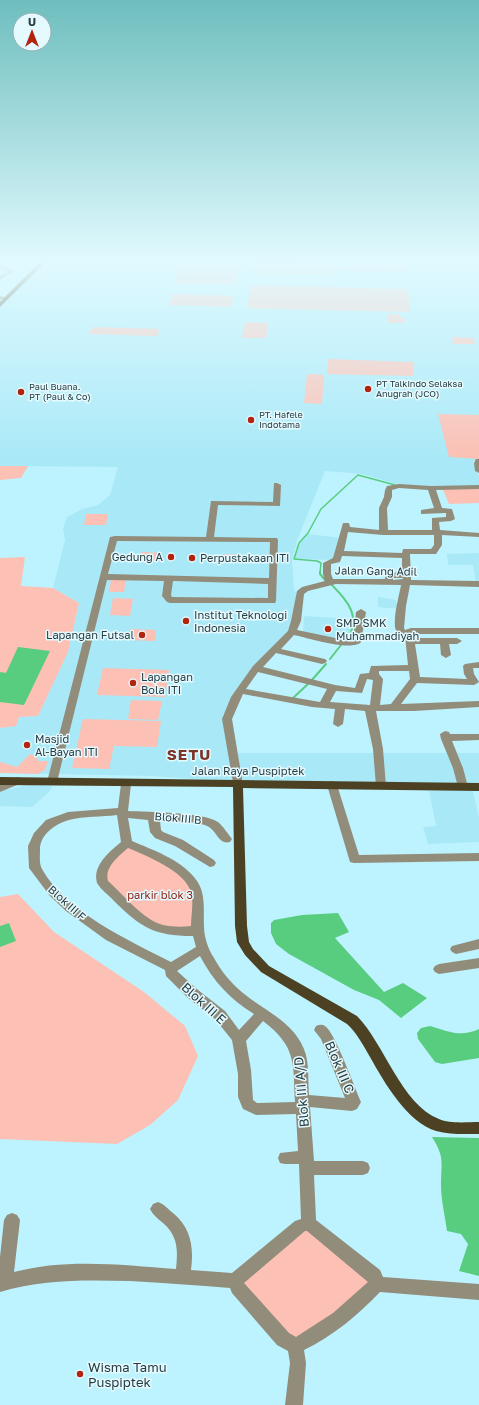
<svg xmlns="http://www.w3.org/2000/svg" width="479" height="1405" viewBox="0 0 479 1405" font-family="'Golos Text',sans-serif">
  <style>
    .built { fill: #a9e9f7 }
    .green { fill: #fcc0b4 }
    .water { fill: #58cd7f }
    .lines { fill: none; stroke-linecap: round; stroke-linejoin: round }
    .stream-far1 { stroke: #58cd7f; stroke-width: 1.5 }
    .stream { stroke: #58cd7f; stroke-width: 2 }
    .minor { fill: #928c7b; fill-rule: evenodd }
    .major { fill: #4c4223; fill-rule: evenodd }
    .poi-dot { fill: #b2240d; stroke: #e5faff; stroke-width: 1.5 }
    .labels { text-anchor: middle; stroke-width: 3; stroke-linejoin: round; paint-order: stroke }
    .far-poi-label { font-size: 9px; fill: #273d42; stroke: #e5faff; text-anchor: start }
    .poi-label { font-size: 11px; fill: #273d42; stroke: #e5faff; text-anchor: start }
    .street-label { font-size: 11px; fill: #273d42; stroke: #e5faff }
    .park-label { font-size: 11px; fill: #912413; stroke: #e5faff }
    .near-street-label { font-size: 13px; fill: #273d42; stroke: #e5faff }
    .near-poi-label { font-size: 13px; fill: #273d42; stroke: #e5faff; text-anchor: start }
    .district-label { font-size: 15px; font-weight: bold; letter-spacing: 1px; fill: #7b3529; stroke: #e5faff }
  </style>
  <rect width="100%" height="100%" fill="#bdf3ff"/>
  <!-- built -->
  <g class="built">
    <path d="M46 261H479V461H473L479 477V488L399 485 362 474 325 471 297 541 292 560 294 589 299 599 296 626 255 668 223 715 231 753H479V784L234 782 152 776 0 773V728L16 726 19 717 38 716 68 652 79 603 53 588 65 540 63 529 67 517 82 509 98 505 110 495 118 467 0 466V308Z"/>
    <path d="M308 534 342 538 336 560 294 559 299 543Z"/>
    <path d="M479 553V583H476L473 565H448L447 554Z"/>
    <path d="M378 597 396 600V603L400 604V609L378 607Z"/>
    <path d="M304 616 354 619V625L347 641 339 640 338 638 324 637 303 633Z"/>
    <path d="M28 785 52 786 50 791 32 807 0 806V791Z"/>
    <path d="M429 791H473L479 818V842L428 844 423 827 436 826Z"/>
  </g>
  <!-- green -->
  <g class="green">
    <path d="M255 262 405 265V272L330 270V274L253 273Z"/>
    <path d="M179 263 239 265 236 284 174 283Z"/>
    <path d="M251 285 408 289 410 312 247 308Z"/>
    <path d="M172 294 234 296 231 307 169 305Z"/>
    <path d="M387 314H400V317H404L405 323H388Z"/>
    <path d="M245 322 268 323 266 338H242Z"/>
    <path d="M93 327 159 329 158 336 89 334Z"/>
    <path d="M452 337 474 338 475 344H453Z"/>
    <path d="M328 359 413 362 414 376 327 374Z"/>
    <path d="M307 374 324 375 322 404 304 403Z"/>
    <path d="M438 414 479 415V459L449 457Z"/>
    <path d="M0 466H28L21 478 0 480Z"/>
    <path d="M442 487 479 488V503L449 504Z"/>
    <path d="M86 514H108L106 525H84Z"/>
    <path d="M142 552 161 553 160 561 140 560Z"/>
    <path d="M224 554 244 555 243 563 223 562Z"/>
    <path d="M25 557 21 586 53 588 79 603 68 652 38 716 19 717 16 726 0 728V558Z"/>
    <path d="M111 580H126L124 592H109Z"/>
    <path d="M113 598 133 599 130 616 110 615Z"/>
    <path d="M130 629 156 630 155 641 127 640Z"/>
    <path d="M103 668 169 670 165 697 97 695Z"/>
    <path d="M131 700 162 701 158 720 128 719Z"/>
    <path d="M83 719 161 721 157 747 114 746 109 769 72 768Z"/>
    <path d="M30 754 38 756 37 761H48L45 770 38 774 0 773V762L17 767Z"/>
    <path d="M128 844 166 863 191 884 194 900V927L167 929 140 917 129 901 103 880 113 857Z"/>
    <path d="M18 894 54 932 144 992 185 1026 198 1056 178 1100 150 1125 117 1144 0 1139V897Z"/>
    <path d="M309 1223 377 1284 295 1346 238 1288Z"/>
  </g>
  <!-- water -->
  <g class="water">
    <path d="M18 647 50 651 24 705 0 702V672L6 673Z"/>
    <path d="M338 913 349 932 335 938 384 992 403 983 427 998 401 1018 379 1000 354 990 289 954 276 944 271 933V923L274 920 302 915Z"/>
    <path d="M9 923 16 941 0 947V926Z"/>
    <path d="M430 1026C448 1031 460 1038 479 1029V1058L442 1064 435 1062 418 1039 417 1033 421 1028Z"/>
    <path d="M432 1137 479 1138V1276L459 1271 468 1244 461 1234 447 1231C445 1216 441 1200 441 1185 441 1161 445 1158 432 1137Z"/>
  </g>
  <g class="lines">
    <!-- stream-far1 -->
    <path class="stream-far1" d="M320 573 321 563 317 561 294 559 299 543 308 533 321 509 358 475 395 485"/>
    <!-- stream -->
    <g class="stream">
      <path d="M320 572V574L325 580"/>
      <path d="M331 584C349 603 361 615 347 641"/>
      <path d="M330 659 341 645"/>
      <path d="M311 681 326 664"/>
      <path d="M292 699 309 683"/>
    </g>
    <!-- minor -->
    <g class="minor">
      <path d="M11 261H17V263L12 264Z"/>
      <path d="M0 265 13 270 14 271 0 280V276L7 271 0 269Z"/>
      <path d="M0 296 9 298 0 300Z"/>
      <path d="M476 459H479V473L475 471 474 463Z"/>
      <path d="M274 483H277L281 485 280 506 218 505 214 537 277 538 278 540 276 601 275 603H170L167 602 162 596 164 581 107 580 57 782 56 784H48L47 782 110 537 115 536 206 537 211 501 273 502ZM117 541 270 542 269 578 108 574ZM173 581 268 584V598L172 597 171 595Z"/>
      <path d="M399 484 431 486 479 485V489L436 490 442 508 452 509 455 519 451 521 439 522 440 530 479 533V537L442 535V545L436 554H410L411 580 479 581V587L410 585 406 606 404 628 405 630 411 628H479V634H413L414 638H457L462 641 457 644H449L451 655 446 658 441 655 440 644H415L420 677 467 679 464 674 463 666 465 664 479 662V668H473L474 674 479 682 474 685 417 683 401 704 479 701V707L414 711H376L383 749 386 786 385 789H377L376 786 373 749 365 711 345 709 343 724 338 727 333 724 335 709 312 707 243 694 232 719 243 785 242 788H234L222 719 231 697 253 666 288 631 291 621 297 591 302 587 325 581 323 574V563L333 558 343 523H349L350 527 379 530V508L384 497 385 490 387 486ZM399 488 428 490 434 508 421 510V514L446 513V517L432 518V530H388L387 508 392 497V490ZM348 532 383 535H434V545L431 549H403L402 553 344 551ZM342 556 402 558V572L386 573 385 579H333L331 574V564L340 562ZM393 578H403V579L393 580ZM336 584 401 585C399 597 391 623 397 633L405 636 408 665 371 666 369 673 360 674 355 688 335 685 263 667 276 653 322 664 325 663 327 661 325 659 281 649 294 635C308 638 352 652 361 642L366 612 361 609 356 612 353 640H345L297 630 301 621 304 594 308 591ZM379 671H409L410 679 391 704 380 705 383 679 379 674ZM258 672 327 689 320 702 246 689ZM367 679 373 680 370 705 330 702 336 691 362 693Z"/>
      <path d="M445 731 449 732 450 734H479V740L452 741 463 768 468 787 467 790H459L458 787 453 768 441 739 440 734Z"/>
      <path d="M18 777 22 779 23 781 22 783 0 792V784Z"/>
      <path d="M126 780 130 782 131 784 128 811C149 812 203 812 218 822 223 826 228 834 232 839L230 842C219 845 217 832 209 827 197 820 173 822 160 821L161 830 163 832 183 840 214 860 216 863 214 866 210 867 175 846 155 838 150 832 148 820 128 818 132 841C153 850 179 859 194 877 207 892 203 909 204 926 204 937 208 949 214 958 221 971 231 983 243 993 266 1012 297 1023 306 1055 309 1067 308 1082 309 1095L345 1098 321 1039 314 1030 316 1026C319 1025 322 1024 325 1026 335 1032 355 1089 361 1102L357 1109 352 1111 310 1107 314 1161H363L368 1163 370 1168 368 1173 363 1175H314L316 1220 380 1270 383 1277 479 1284V1300L380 1292C358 1315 333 1336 304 1350L306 1363 303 1405H285L290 1363 288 1351 277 1345 232 1293 230 1288C197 1285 163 1283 130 1281 85 1280 43 1279 0 1292V1257L4 1220 7 1215 12 1213 17 1215 20 1220 14 1272C66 1258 123 1265 176 1269 178 1250 178 1236 163 1223 158 1219 153 1215 150 1209L153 1204 158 1202C164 1204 168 1209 173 1213 191 1228 194 1247 191 1270L232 1273 295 1221 301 1219 299 1164H285L280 1163 278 1158 280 1153 298 1151 296 1114 256 1115 243 1109 238 1097V1074L232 1040 215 1019 188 998 166 976 165 970 106 940 66 911 50 896 29 868 28 846 34 833 46 820 68 812 118 808 121 784 122 782ZM117 815 121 842C109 852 92 866 97 883 101 890 109 895 114 901 141 927 153 936 193 936L196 947 171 962C128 940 66 912 42 869 39 864 40 856 40 851 39 835 55 824 69 820 84 816 102 817 117 815ZM128 848C147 856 185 871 191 892 194 903 191 915 191 926 182 927 172 927 163 925 143 920 123 894 108 881 104 867 119 856 128 848ZM200 956C213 981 230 999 254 1014L239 1030 225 1011 198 990 177 971ZM263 1021C297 1047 293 1063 295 1102L257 1103 253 1100 251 1070 246 1041ZM305 1231H307L368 1282 333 1313 296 1337 289 1333 244 1283Z"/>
      <path d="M332 781 336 782 337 785 359 855 479 853V861L354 863 350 862 327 785 328 782Z"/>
      <path d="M479 939V949L456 954 452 952 450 949 452 946Z"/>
      <path d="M479 958V968L439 974 435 972 433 969 435 966 439 964Z"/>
    </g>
    <!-- major -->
    <g class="major">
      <path d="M41 261H47L0 307V302Z"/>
      <path d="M0 777 479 783V791L243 788 247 926 249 942 253 949 269 966 357 1016C384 1043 401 1104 439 1119 450 1124 467 1122 479 1122V1134C465 1134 450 1135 436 1131 407 1122 384 1082 370 1057 363 1045 357 1033 347 1024L261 972 245 955 237 942 235 926 233 787 0 785Z"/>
    </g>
  </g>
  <!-- sky -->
  <linearGradient id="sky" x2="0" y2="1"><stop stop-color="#6ebebe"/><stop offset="0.57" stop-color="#e1faff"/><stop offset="1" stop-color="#e1faff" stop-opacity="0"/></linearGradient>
  <rect width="479" height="458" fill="url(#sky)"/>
  <!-- markers -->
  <g class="poi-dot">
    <circle cx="368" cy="389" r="4"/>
    <circle cx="21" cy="392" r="4"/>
    <circle cx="251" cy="420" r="4"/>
    <circle cx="171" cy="557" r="4"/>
    <circle cx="192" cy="558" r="4"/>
    <circle cx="186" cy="621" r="4"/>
    <circle cx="328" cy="629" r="4"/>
    <circle cx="142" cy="635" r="4"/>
    <circle cx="133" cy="683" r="4"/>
    <circle cx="27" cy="745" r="4"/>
    <circle cx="80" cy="1374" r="4"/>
  </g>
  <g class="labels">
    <!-- far-poi labels -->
    <g class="far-poi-label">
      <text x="376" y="387">PT Talkindo Selaksa<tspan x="376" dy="10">Anugrah (JCO)</tspan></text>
      <text x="29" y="390">Paul Buana.<tspan x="29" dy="10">PT (Paul &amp; Co)</tspan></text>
      <text x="259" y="418">PT. Hafele<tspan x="259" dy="10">Indotama</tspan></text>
    </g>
    <!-- poi labels -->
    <g class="poi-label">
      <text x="163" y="561" text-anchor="end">Gedung A</text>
      <text x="200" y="562">Perpustakaan ITI</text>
      <text x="194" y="619">Institut Teknologi<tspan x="194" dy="13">Indonesia</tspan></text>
      <text x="336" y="627">SMP SMK<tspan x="336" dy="13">Muhammadiyah</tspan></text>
      <text x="134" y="639" text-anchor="end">Lapangan Futsal</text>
      <text x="141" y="681">Lapangan<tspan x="141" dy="13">Bola ITI</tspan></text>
      <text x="35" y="743">Masjid<tspan x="35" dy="13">Al-Bayan ITI</tspan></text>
    </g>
    <!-- street labels -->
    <g class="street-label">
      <text transform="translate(376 571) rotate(1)" y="4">Jalan Gang Adil</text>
      <text x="248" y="775">Jalan Raya Puspiptek</text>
      <text transform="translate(178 818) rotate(5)" y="4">Blok III B</text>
      <text transform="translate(67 903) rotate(42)" y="4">Blok III F</text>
    </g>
    <!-- park labels -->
    <g class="park-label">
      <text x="160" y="899">parkir blok 3</text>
    </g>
    <!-- near-street labels -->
    <g class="near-street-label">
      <text transform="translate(204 1003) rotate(42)" y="5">Blok III E</text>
      <text transform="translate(340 1067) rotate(67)" y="5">Blok III C</text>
      <text transform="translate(301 1092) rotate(-95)" y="5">Blok III A/D</text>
    </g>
    <!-- near-poi labels -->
    <g class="near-poi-label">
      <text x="88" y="1372">Wisma Tamu<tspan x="88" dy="15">Puspiptek</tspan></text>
    </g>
    <!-- district labels -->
    <g class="district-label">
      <text x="189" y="760">SETU</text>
    </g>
  </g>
  <!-- north arrow -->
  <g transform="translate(32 32)"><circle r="19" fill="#e5faff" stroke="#99aeb3"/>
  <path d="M0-3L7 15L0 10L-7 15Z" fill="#b2240d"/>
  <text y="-6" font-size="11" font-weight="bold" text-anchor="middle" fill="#273d42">U</text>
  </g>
</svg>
